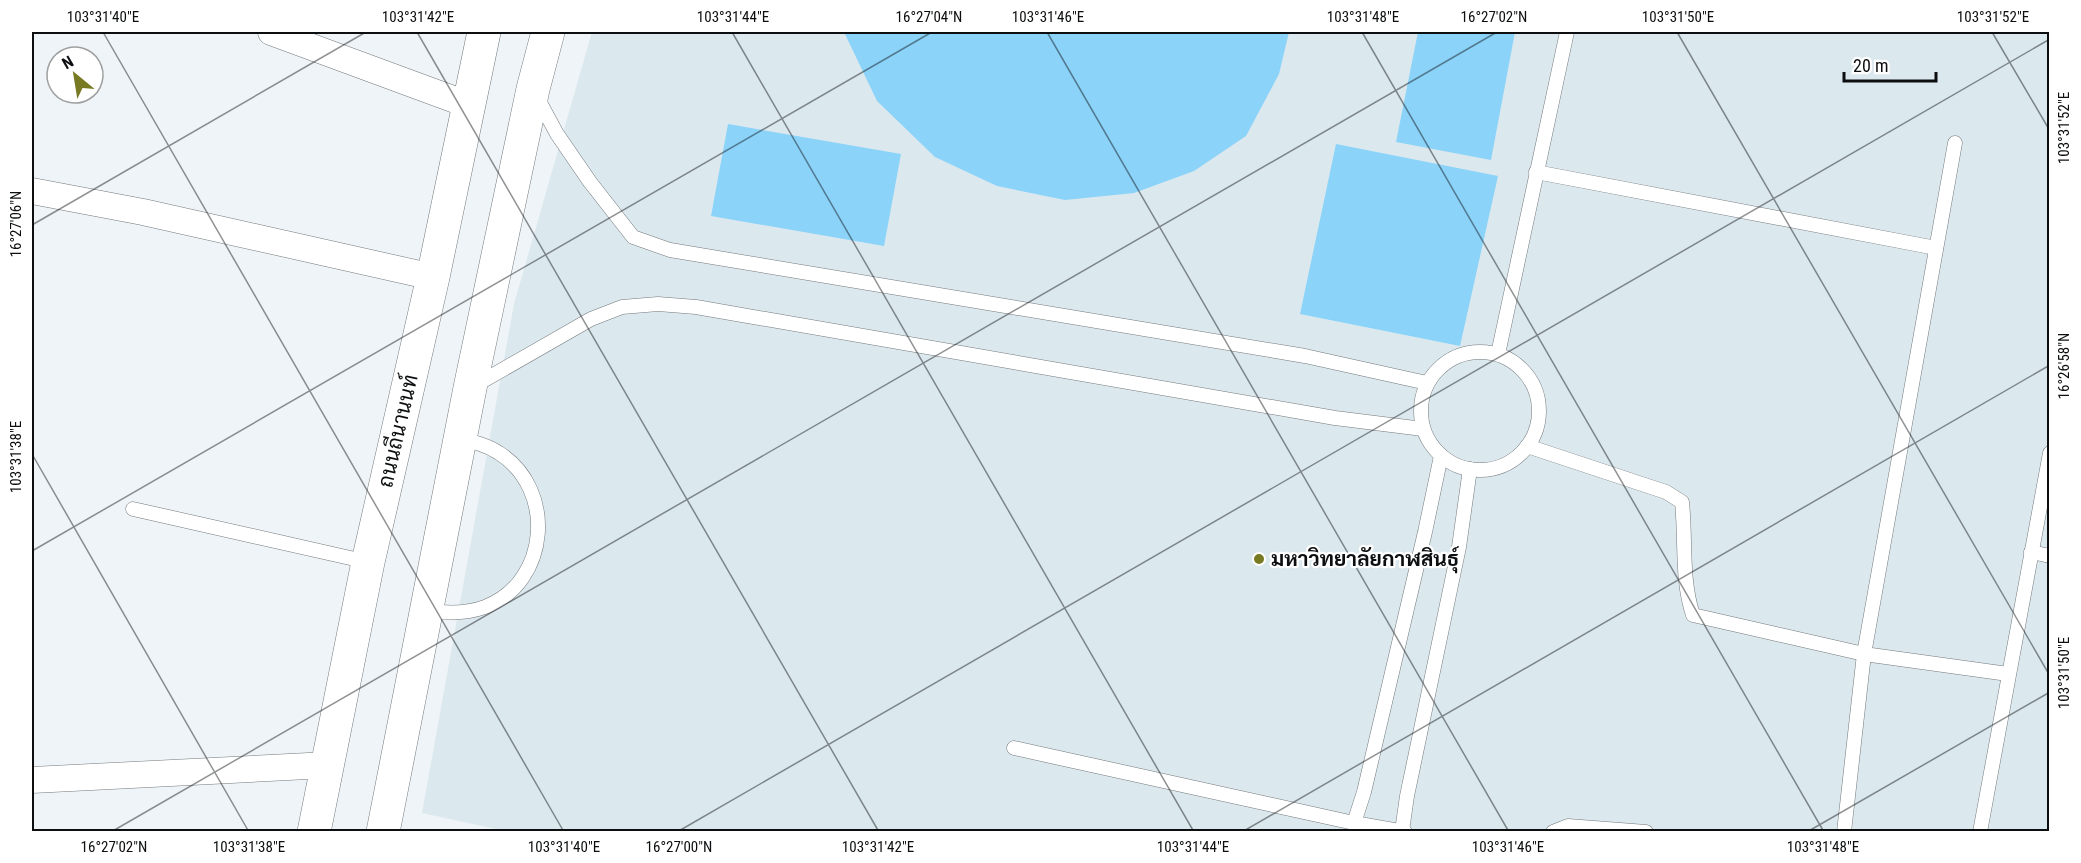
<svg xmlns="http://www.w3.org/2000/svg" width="2081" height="863" viewBox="0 0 2081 863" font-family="'Roboto Condensed',Sarabun,sans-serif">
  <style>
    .built { fill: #dbe8ee }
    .grass { fill: #8bd3f9 }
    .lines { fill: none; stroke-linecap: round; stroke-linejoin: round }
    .lane-casing { stroke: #74797c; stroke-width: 15 }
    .street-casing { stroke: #74797c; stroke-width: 27 }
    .secondary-casing { stroke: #74797c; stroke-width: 34 }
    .lane { stroke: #fff; stroke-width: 14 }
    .street { stroke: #fff; stroke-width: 26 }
    .secondary { stroke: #fff; stroke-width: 33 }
    .ticks { fill: none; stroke: #0c0e0f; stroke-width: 1.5; stroke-opacity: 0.45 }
    .poi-dot { fill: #777a22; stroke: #fff; stroke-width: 2 }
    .labels { text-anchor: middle; stroke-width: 4.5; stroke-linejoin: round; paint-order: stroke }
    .street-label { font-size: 21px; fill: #0c0e0f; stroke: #fff }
    .poi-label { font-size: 21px; font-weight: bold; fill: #0c0e0f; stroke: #fff; text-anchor: start }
    .neatline { fill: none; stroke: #0c0e0f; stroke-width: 2 }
    .ticks-label { font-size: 15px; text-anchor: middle; fill: #0c0e0f }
  </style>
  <rect width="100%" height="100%" fill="#eef4f7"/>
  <!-- built -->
  <path class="built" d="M592 32H2049V831L510 832 422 813 514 304Z"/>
  <!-- grass -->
  <g class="grass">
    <path d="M844 32H1289L1279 74 1246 136 1194 171 1134 193 1065 200 997 186 935 157 877 101Z"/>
    <path d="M1418 32H1515L1491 160 1396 142Z"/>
    <path d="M728 124 901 154 884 246 711 216Z"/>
    <path d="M1336 144 1498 176 1460 346 1300 314Z"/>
  </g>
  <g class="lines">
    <defs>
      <g id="lane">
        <path d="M537 97 557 134 590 182 633 237 670 250 1305 356 1427 383"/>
        <path d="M1536 172 1936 248"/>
        <circle cx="1480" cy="411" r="59"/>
        <path d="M1498 354 1567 32"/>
        <path d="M474 386 591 319 622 307 658 304 696 307 1335 418 1423 429"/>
        <path d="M1527 446 1666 492 1682 502C1686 540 1681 579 1693 615L1864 654 2008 674"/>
        <path d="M133 509 368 562"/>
        <path d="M2031 552 2050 556"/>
        <path d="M427 610C447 614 465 614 485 607 550 582 556 489 499 453 487 445 474 442 460 439"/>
        <path d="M1014 748 1354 823 1405 832"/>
        <path d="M1354 823 1364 792 1425 532 1441 456"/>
        <path d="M1402 831 1407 796 1459 547 1470 469"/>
        <path d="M1553 832 1568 826 1646 832"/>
        <path d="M1844 832 1864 654 1955 143"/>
        <path d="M1980 832 2050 453"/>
      </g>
      <g id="street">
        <path d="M271 32 469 105"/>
        <path d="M32 191 143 212 433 277"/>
        <path d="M32 780 328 765"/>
      </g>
      <g id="secondary">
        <path d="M314 832 368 562 433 277 484 32"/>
        <path d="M383 832 470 388 533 89 548 32"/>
      </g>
    </defs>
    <!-- lane casing -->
    <use href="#lane" class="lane-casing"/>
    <!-- street casing -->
    <use href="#street" class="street-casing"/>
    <!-- secondary casing -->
    <use href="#secondary" class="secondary-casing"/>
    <!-- lane -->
    <use href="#lane" class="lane"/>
    <!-- street -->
    <use href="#street" class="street"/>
    <!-- secondary -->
    <use href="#secondary" class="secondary"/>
  </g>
  <!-- ticks -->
  <path class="ticks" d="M103 32 564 832M417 32 879 832M732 32 1194 832M1047 32 1509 832M1362 32 1824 832M1677 32 2050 676M1992 32 2050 131M32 225 366 32M32 454 249 832M32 551 932 32M111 832 1497 32M677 832 2050 39M1242 832 2050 365M1807 832 2050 692"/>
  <!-- markers -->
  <circle class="poi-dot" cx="1259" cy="559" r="6"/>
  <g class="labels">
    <!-- street labels -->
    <g class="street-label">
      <text transform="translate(398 431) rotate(-77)" y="7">ถนนถีนานนท์</text>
    </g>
    <!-- poi labels -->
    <g class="poi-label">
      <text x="1271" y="566">มหาวิทยาลัยกาฬสินธุ์</text>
    </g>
  </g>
  <!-- border -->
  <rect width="2081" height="863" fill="none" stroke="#ffffff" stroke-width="66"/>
  <!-- north arrow -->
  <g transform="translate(75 75) rotate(330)"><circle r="28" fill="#ffffff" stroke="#9e9f9f" stroke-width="1.5"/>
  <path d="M0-4.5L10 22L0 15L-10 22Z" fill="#777a22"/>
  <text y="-9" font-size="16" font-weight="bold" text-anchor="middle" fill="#0c0e0f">N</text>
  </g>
  <!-- scale -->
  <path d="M1844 72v9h92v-9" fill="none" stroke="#0c0e0f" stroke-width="3"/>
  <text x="1853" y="72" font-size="18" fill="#0c0e0f" stroke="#ffffff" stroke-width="4.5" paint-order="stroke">20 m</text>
  <rect x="33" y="33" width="2015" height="797" class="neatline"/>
  <g class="ticks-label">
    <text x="103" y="22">103°31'40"E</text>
    <text x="418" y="22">103°31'42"E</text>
    <text x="733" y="22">103°31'44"E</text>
    <text x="929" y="22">16°27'04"N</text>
    <text x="1048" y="22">103°31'46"E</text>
    <text x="1363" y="22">103°31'48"E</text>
    <text x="1494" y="22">16°27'02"N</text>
    <text x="1678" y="22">103°31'50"E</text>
    <text x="1993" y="22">103°31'52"E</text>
    <text transform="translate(2064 128) rotate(-90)" y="5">103°31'52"E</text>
    <text transform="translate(16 224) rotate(-90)" y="5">16°27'06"N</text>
    <text transform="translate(2064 366) rotate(-90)" y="5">16°26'58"N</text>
    <text transform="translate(16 457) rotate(-90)" y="5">103°31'38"E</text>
    <text transform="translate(2064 673) rotate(-90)" y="5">103°31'50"E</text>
    <text x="114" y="852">16°27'02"N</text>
    <text x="249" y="852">103°31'38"E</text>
    <text x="564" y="852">103°31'40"E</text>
    <text x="679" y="852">16°27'00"N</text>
    <text x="878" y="852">103°31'42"E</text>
    <text x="1193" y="852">103°31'44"E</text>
    <text x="1508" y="852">103°31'46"E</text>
    <text x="1823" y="852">103°31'48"E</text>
  </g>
</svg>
